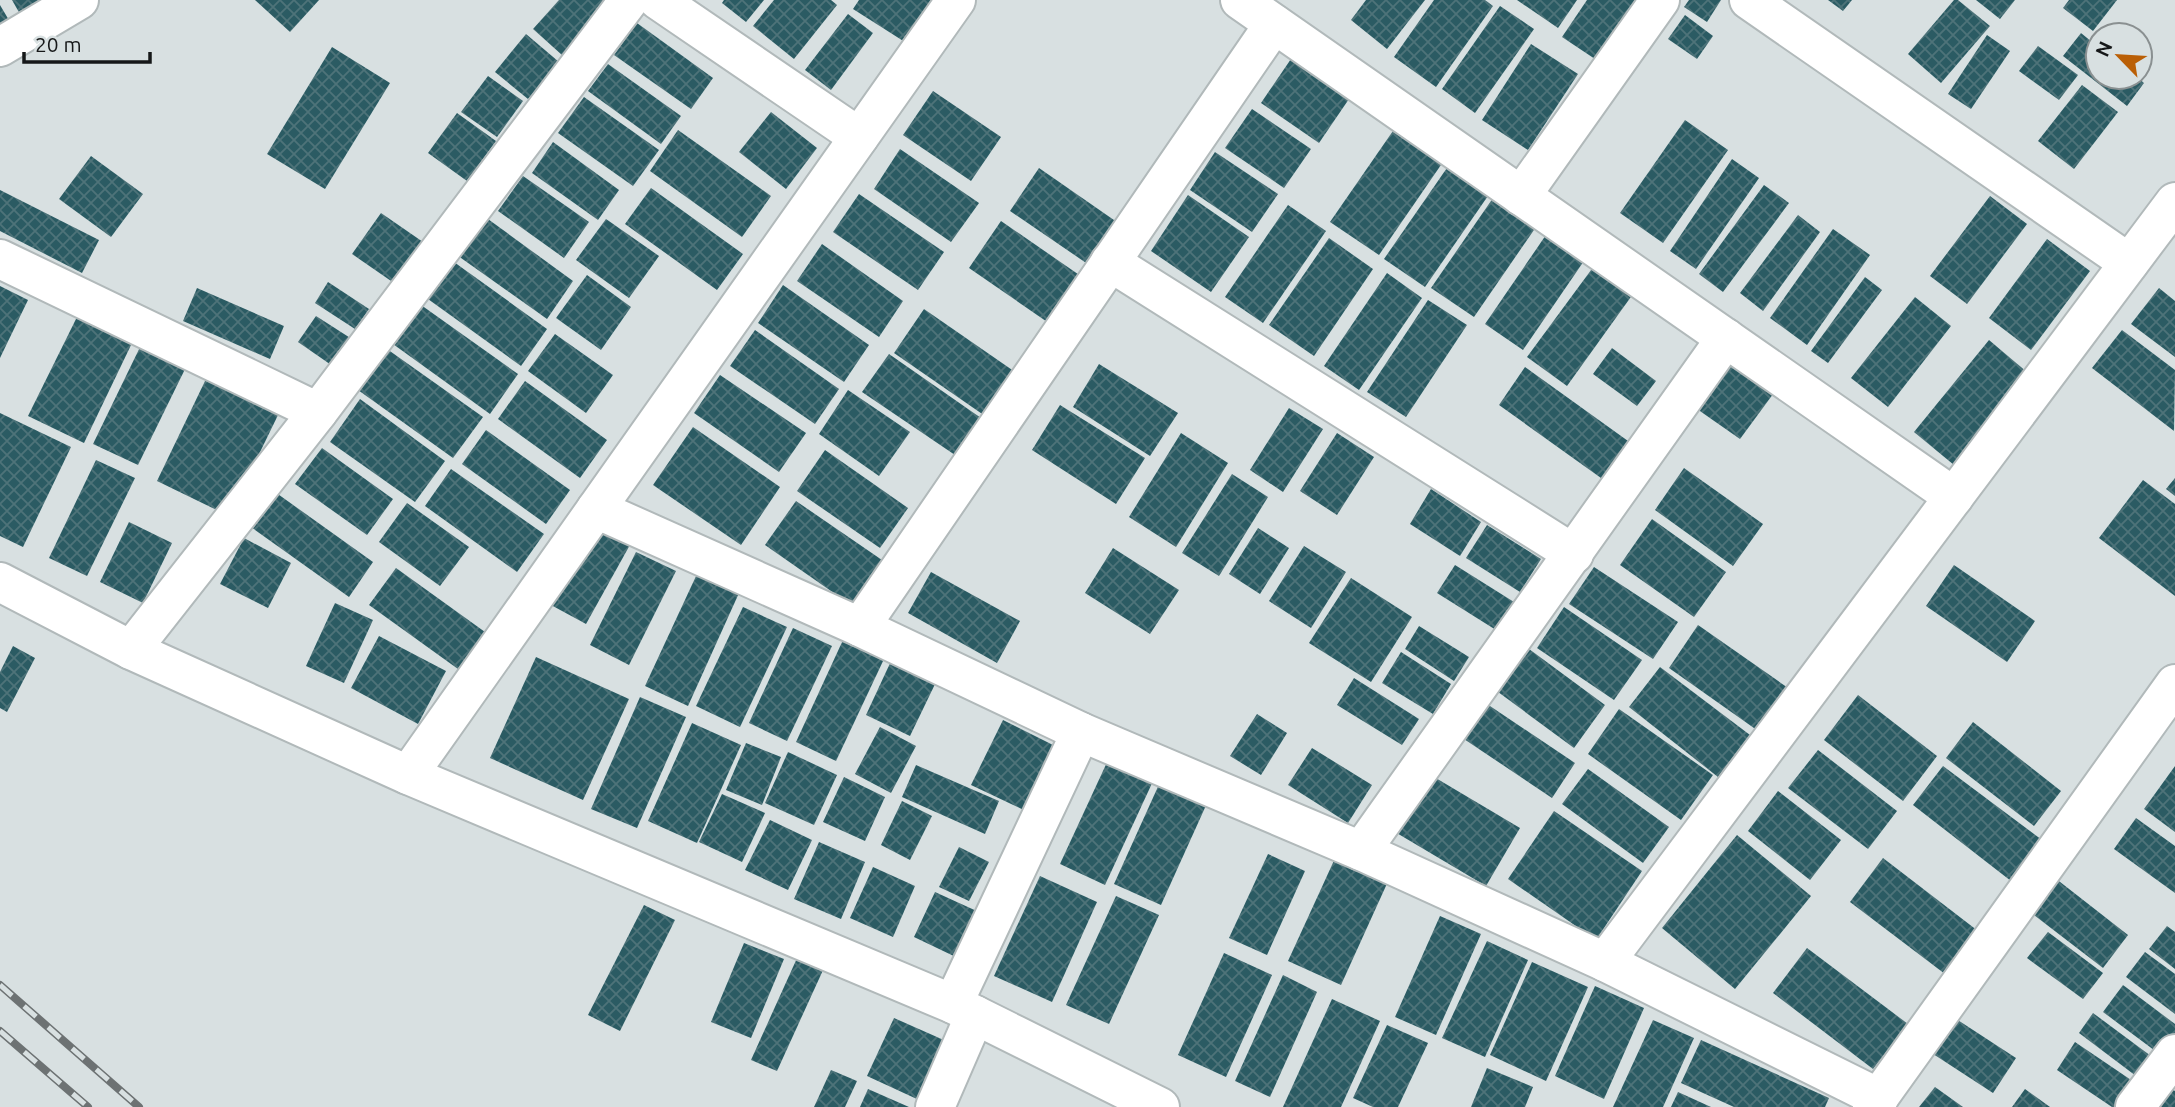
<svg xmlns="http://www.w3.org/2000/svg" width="2175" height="1107" viewBox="0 0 2175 1107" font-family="Ubuntu,sans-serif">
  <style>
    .building { fill: url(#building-cross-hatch) }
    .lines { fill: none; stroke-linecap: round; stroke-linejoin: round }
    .minor-casing { stroke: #b1b9ba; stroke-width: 42 }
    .minor { stroke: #fff; stroke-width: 38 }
    .rail-casing { stroke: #6d7273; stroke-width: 8 }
    .rail { stroke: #d8e0e1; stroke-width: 5; stroke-dasharray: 16; stroke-linecap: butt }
  </style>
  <defs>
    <pattern id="building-cross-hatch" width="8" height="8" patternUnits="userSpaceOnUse" patternTransform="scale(1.75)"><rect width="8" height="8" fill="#2b5b63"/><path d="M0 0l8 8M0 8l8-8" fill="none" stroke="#4e7379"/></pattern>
  </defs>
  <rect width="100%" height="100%" fill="#d8e0e1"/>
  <!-- building -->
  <g class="building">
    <path d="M12 0H43L20 14Z"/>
    <path d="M255 0H319L290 32Z"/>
    <path d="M559 0H611L562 55 533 29Z"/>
    <path d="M724 0H764L746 22 722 3Z"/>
    <path d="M774 0H831L837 5 794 59 753 26Z"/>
    <path d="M859 0H937L908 44 853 9Z"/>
    <path d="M1366 0H1425L1387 49 1351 20Z"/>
    <path d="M1434 0H1485L1493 6 1436 87 1394 57Z"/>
    <path d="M1517 0H1577L1558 28Z"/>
    <path d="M1587 0H1647L1604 65 1562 37Z"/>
    <path d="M1689 0H1721L1707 22 1684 7Z"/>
    <path d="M1828 0H1852L1843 11Z"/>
    <path d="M1954 0H1958L1990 26 1941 83 1908 54Z"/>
    <path d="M1976 0H2015L2000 19Z"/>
    <path d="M2069 0H2117L2093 31 2063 8Z"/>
    <path d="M0 5 13 27 0 36Z"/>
    <path d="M1500 6 1534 29 1475 113 1442 89Z"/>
    <path d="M848 14 873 33 831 90 805 70Z"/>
    <path d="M1685 15 1713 36 1697 59 1668 39Z"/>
    <path d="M637 23 713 78 691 109 614 55Z"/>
    <path d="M2081 33 2098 47V77H2137L2144 83 2127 106 2063 56Z"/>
    <path d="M526 34 559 62 528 99 495 72Z"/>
    <path d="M1987 35 2010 51 1971 109 1948 94Z"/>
    <path d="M1531 44 1578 74 1528 150 1482 120Z"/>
    <path d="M2038 46 2078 75 2059 100 2019 71Z"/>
    <path d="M332 47 390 83 325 189 267 154Z"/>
    <path d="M1293 56 1351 96 1319 143 1261 103Z"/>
    <path d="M608 64 681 116 661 144 588 91Z"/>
    <path d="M488 76 523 101 497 137 461 112Z"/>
    <path d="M2082 85 2118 112 2074 169 2038 141Z"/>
    <path d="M933 91 1001 137 971 181 903 135Z"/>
    <path d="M584 97 659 150 633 186 558 133Z"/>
    <path d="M1252 109 1311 149 1284 188 1225 148Z"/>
    <path d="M771 112 817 148 786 189 739 152Z"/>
    <path d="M457 113 496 141 467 181 428 153Z"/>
    <path d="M1685 120 1728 150 1663 243 1620 213Z"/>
    <path d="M1395 128 1443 162 1379 255 1330 222Z"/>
    <path d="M678 130 771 196 742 237 650 171Z"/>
    <path d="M553 142 619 190 598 220 532 173Z"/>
    <path d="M900 149 979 203 951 242 874 189Z"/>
    <path d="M1215 152 1278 194 1252 232 1190 190Z"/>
    <path d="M91 156 143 194 111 237 59 199Z"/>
    <path d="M1732 159 1759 178 1696 269 1670 251Z"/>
    <path d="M1449 165 1490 193 1425 287 1384 259Z"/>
    <path d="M1039 168 1124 227 1095 269 1010 211Z"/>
    <path d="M523 176 589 222 564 258 498 211Z"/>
    <path d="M1764 185 1789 203 1723 292 1699 274Z"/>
    <path d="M651 188 743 254 717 290 625 224Z"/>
    <path d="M0 190 99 240 82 273 0 231Z"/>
    <path d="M859 194 944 252 918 290 833 232Z"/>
    <path d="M1188 195 1249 237 1211 292 1151 251Z"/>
    <path d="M1990 196 2027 224 1967 304 1930 276Z"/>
    <path d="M1493 198 1536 227 1474 317 1431 288Z"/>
    <path d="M1288 205 1326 231 1263 323 1225 297Z"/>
    <path d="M381 213 423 242 394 283 352 254Z"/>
    <path d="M481 214 573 281 547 319 454 253Z"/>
    <path d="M1798 215 1820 232 1763 311 1740 293Z"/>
    <path d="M606 219 659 256 629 298 576 260Z"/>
    <path d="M1001 221 1088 281 1056 328 969 268Z"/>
    <path d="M1833 229 1870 255 1807 345 1770 318Z"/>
    <path d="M1548 232 1586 258 1523 350 1485 324Z"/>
    <path d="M1329 238 1373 269 1314 356 1269 325Z"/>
    <path d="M2047 239 2090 271 2031 350 1989 318Z"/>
    <path d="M822 244 903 301 879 337 797 281Z"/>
    <path d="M447 257 547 329 521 366 421 294Z"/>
    <path d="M1594 266 1633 294 1567 386 1527 357Z"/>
    <path d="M1387 273 1422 298 1359 390 1324 366Z"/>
    <path d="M587 275 631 307 601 350 556 318Z"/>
    <path d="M1865 277 1882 290 1828 363 1811 351Z"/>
    <path d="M328 282 369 309 355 329 315 303Z"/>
    <path d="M783 285 869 345 844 382 758 323Z"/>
    <path d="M0 286 28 300 0 358Z"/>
    <path d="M197 288 284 326 270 359 183 321Z"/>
    <path d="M2159 288 2175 301V357L2131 324Z"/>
    <path d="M1915 297 1951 326 1888 407 1851 378Z"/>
    <path d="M414 300 518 374 490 414 386 339Z"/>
    <path d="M1428 300 1467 325 1406 417 1367 392Z"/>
    <path d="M924 309 1018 374 988 418 894 353Z"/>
    <path d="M316 316 355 341 337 369 298 342Z"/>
    <path d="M77 317 132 343 84 443 28 416Z"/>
    <path d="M755 330 839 389 815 424 730 366Z"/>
    <path d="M2122 330 2175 370 2174 431 2092 368Z"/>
    <path d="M555 334 613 375 586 413 528 371Z"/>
    <path d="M1989 340 2028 373 1954 465 1914 432Z"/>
    <path d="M143 341 188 363 138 465 93 444Z"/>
    <path d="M1612 348 1656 381 1637 406 1593 374Z"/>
    <path d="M387 349 483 417 453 458 358 390Z"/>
    <path d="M889 354 981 418 955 455 862 392Z"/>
    <path d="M1736 355 1779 386 1740 439 1697 409Z"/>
    <path d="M1099 364 1178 413 1150 456 1073 407Z"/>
    <path d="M1525 367 1635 446 1608 483 1499 405Z"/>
    <path d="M720 375 806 433 779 472 694 413Z"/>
    <path d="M206 379 279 413 229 516 157 481Z"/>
    <path d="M525 381 607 440 580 478 498 419Z"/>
    <path d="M848 390 910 432 879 476 819 434Z"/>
    <path d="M360 399 445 461 415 502 330 442Z"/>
    <path d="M1060 405 1145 458 1116 504 1032 450Z"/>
    <path d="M1289 408 1323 429 1283 492 1250 470Z"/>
    <path d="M0 413 71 447 23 547 0 536Z"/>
    <path d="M693 427 780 487 741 545 653 485Z"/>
    <path d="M486 430 570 490 546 524 462 464Z"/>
    <path d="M1181 433 1228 463 1176 547 1129 517Z"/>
    <path d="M1337 433 1374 457 1337 515 1300 491Z"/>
    <path d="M322 448 393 499 367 535 295 484Z"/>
    <path d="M825 450 908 508 880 548 797 491Z"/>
    <path d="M96 460 135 478 87 576 49 558Z"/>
    <path d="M1684 468 1763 524 1733 566 1655 510Z"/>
    <path d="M451 469 544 534 517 572 425 506Z"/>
    <path d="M1232 474 1268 497 1219 576 1182 553Z"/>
    <path d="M2175 478V496L2166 489Z"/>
    <path d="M2143 480 2175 504V596L2099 538Z"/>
    <path d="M1431 489 1481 522 1460 556 1410 524Z"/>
    <path d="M275 492 373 562 349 597 251 527Z"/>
    <path d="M796 501 882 560 851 605 765 545Z"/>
    <path d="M407 503 469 547 440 586 379 542Z"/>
    <path d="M1652 519 1726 572 1694 617 1620 565Z"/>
    <path d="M129 522 172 543 143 603 100 582Z"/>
    <path d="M595 524 631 543 586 624 551 605Z"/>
    <path d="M1487 525 1541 559 1520 592 1466 558Z"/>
    <path d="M1258 528 1289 548 1260 594 1229 574Z"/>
    <path d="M244 538 291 563 268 608 220 584Z"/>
    <path d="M1304 546 1346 572 1311 628 1269 601Z"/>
    <path d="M1113 548 1179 590 1150 634 1085 593Z"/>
    <path d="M636 552 676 571 629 665 590 645Z"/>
    <path d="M1455 565 1514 602 1496 630 1437 593Z"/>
    <path d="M1954 565 2035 621 2007 662 1926 606Z"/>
    <path d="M1594 567 1678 622 1653 659 1569 604Z"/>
    <path d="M396 568 485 632 458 669 369 605Z"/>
    <path d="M931 572 1020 621 997 663 908 613Z"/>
    <path d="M697 574 739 593 688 706 645 686Z"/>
    <path d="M1351 578 1412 617 1371 682 1309 643Z"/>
    <path d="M335 603 373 620 344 683 306 666Z"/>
    <path d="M743 607 787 627 740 727 696 706Z"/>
    <path d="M1564 607 1642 660 1614 700 1537 648Z"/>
    <path d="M1698 625 1791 690 1761 733 1669 668Z"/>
    <path d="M1419 626 1469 657 1454 681 1405 649Z"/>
    <path d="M793 628 832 646 787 741 749 723Z"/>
    <path d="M379 636 446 671 418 724 351 688Z"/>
    <path d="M843 640 884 659 836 761 796 742Z"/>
    <path d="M13 646 35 658 7 712 0 708V672Z"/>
    <path d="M1525 646 1605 705 1574 748 1494 689Z"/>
    <path d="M1401 652 1451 684 1433 714 1382 683Z"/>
    <path d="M536 657 629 699 583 800 490 758Z"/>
    <path d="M892 659 937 680 910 736 866 715Z"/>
    <path d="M1660 667 1750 735 1718 777 1629 707Z"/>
    <path d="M1354 678 1419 719 1402 745 1337 705Z"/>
    <path d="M1858 695 1937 756 1903 801 1824 740Z"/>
    <path d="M640 697 686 717 637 828 591 809Z"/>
    <path d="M1487 704 1575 763 1552 798 1464 739Z"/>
    <path d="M1619 709 1713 775 1681 820 1588 754Z"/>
    <path d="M1257 714 1287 733 1261 775 1230 756Z"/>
    <path d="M1003 720 1061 749 1030 813 971 785Z"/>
    <path d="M1973 722 2061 791 2034 826 1946 758Z"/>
    <path d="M692 723 741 745 697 843 648 821Z"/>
    <path d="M880 727 916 746 891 793 855 774Z"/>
    <path d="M746 743 781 757 762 805 726 790Z"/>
    <path d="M1312 748 1372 785 1348 823 1288 785Z"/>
    <path d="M1818 750 1897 811 1868 849 1788 788Z"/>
    <path d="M788 752 837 775 814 825 765 803Z"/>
    <path d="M1109 758 1154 779 1105 885 1060 864Z"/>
    <path d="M916 765 999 801 985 834 902 797Z"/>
    <path d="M1943 766 2042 840 2011 881 1913 805Z"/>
    <path d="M2175 766V832L2144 809Z"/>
    <path d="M1588 769 1669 827 1643 863 1562 804Z"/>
    <path d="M1429 774 1520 828 1486 886 1395 832Z"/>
    <path d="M844 777 885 797 865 841 823 822Z"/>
    <path d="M1161 780 1208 801 1161 905 1114 884Z"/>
    <path d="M1778 791 1841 840 1810 880 1748 831Z"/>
    <path d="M722 794 765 813 742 862 699 842Z"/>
    <path d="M902 801 932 816 910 860 881 845Z"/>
    <path d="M1554 811 1642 871 1596 940 1508 879Z"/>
    <path d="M2136 818 2175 846V893L2114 849Z"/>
    <path d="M770 820 812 840 788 890 745 870Z"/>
    <path d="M1737 835 1811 896 1735 989 1662 928Z"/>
    <path d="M819 842 865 862 841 919 794 899Z"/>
    <path d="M959 847 989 862 969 901 939 887Z"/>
    <path d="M1268 854 1305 871 1267 955 1229 938Z"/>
    <path d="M1337 854 1390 877 1341 985 1288 961Z"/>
    <path d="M1883 858 1978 931 1945 974 1850 902Z"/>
    <path d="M873 867 915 886 893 937 850 918Z"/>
    <path d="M1040 876 1097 902 1052 1002 994 976Z"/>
    <path d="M2055 878 2128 935 2103 968 2030 912Z"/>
    <path d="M935 892 981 913 960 959 914 937Z"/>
    <path d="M1116 896 1159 915 1109 1024 1066 1005Z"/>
    <path d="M644 905 675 920 620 1031 588 1015Z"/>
    <path d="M1440 916 1481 934 1436 1035 1395 1017Z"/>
    <path d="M2167 926 2175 932V969L2149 949Z"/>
    <path d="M2048 932 2103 973 2083 999 2027 958Z"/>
    <path d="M1487 941 1528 960 1485 1057 1442 1038Z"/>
    <path d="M744 943 784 959 751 1038 711 1022Z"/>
    <path d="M1807 948 1908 1024 1873 1069 1773 993Z"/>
    <path d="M2145 952 2175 974V1014L2126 977Z"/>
    <path d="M1224 953 1272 975 1226 1077 1178 1055Z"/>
    <path d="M798 956 824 968 777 1071 751 1060Z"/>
    <path d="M1532 962 1588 987 1546 1081 1490 1055Z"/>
    <path d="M1283 975 1317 992 1270 1097 1235 1081Z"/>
    <path d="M2123 985 2175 1024V1039L2162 1056 2103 1012Z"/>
    <path d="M1595 986 1644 1008 1604 1099 1555 1076Z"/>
    <path d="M1332 999 1380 1021 1341 1107H1283Z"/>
    <path d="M1947 1013 2016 1058 1993 1093 1924 1048Z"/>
    <path d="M2093 1013 2155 1059 2140 1079 2079 1033Z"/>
    <path d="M894 1018 946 1041 919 1100 867 1076Z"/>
    <path d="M1653 1020 1694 1038 1663 1107H1613Z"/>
    <path d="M1387 1025 1428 1043 1398 1107H1373L1353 1098Z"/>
    <path d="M1701 1040 1829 1098 1825 1107H1734L1681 1083Z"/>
    <path d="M2075 1042 2137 1084 2122 1107H2112L2057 1070Z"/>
    <path d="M1487 1068 1533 1087 1525 1107H1471Z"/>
    <path d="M831 1070 857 1081 845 1107H814Z"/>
    <path d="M2167 1086 2175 1091V1107H2157Z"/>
    <path d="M1935 1087 1963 1107H1919Z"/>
    <path d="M868 1089 909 1107H860Z"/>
    <path d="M2025 1089 2050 1107H2012Z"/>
    <path d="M1678 1092 1711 1107H1671Z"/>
  </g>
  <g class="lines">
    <defs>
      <g id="minor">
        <path d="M658 0 859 137"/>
        <path d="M1240 0 1954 497"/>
        <path d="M1749 0 2129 263"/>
        <path d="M0 47 79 0"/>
        <path d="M1521 196 1660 0"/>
        <path d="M0 259 318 412"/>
        <path d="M1110 262 1574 554"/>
        <path d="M596 509 860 627 1081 732 1361 851 1605 962 1879 1098"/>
        <path d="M0 582 131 650 408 775 953 1004 1160 1107"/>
        <path d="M860 627 1274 24"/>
        <path d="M131 650 318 412 629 0"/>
        <path d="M408 775 956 0"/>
        <path d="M1361 851 1726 338"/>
        <path d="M1605 962 2175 202"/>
        <path d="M953 1004 1081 732"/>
        <path d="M935 1107 975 1015"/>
        <path d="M1872 1107 2175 684"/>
        <path d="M2135 1107 2175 1054"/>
      </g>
    </defs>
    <!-- minor casing -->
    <use href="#minor" class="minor-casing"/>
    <!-- minor -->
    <use href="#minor" class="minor"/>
    <defs>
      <g id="rail">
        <path d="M0 985 139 1107"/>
        <path d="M0 1031 88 1107"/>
      </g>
    </defs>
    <!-- rail casing -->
    <use href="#rail" class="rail-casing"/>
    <!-- rail -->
    <use href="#rail" class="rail"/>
  </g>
  <!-- north arrow -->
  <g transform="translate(2119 56) rotate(295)"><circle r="33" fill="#d8e0e1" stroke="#8a9091" stroke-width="2"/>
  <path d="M0-5L12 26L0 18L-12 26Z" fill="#ba5f06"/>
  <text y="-10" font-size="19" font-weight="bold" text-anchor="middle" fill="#161819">N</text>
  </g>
  <!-- scale -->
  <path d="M24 52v10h126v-10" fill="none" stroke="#161819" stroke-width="3.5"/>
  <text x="35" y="52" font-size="21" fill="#161819" stroke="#d8e0e1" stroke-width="5" paint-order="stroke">20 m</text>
</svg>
